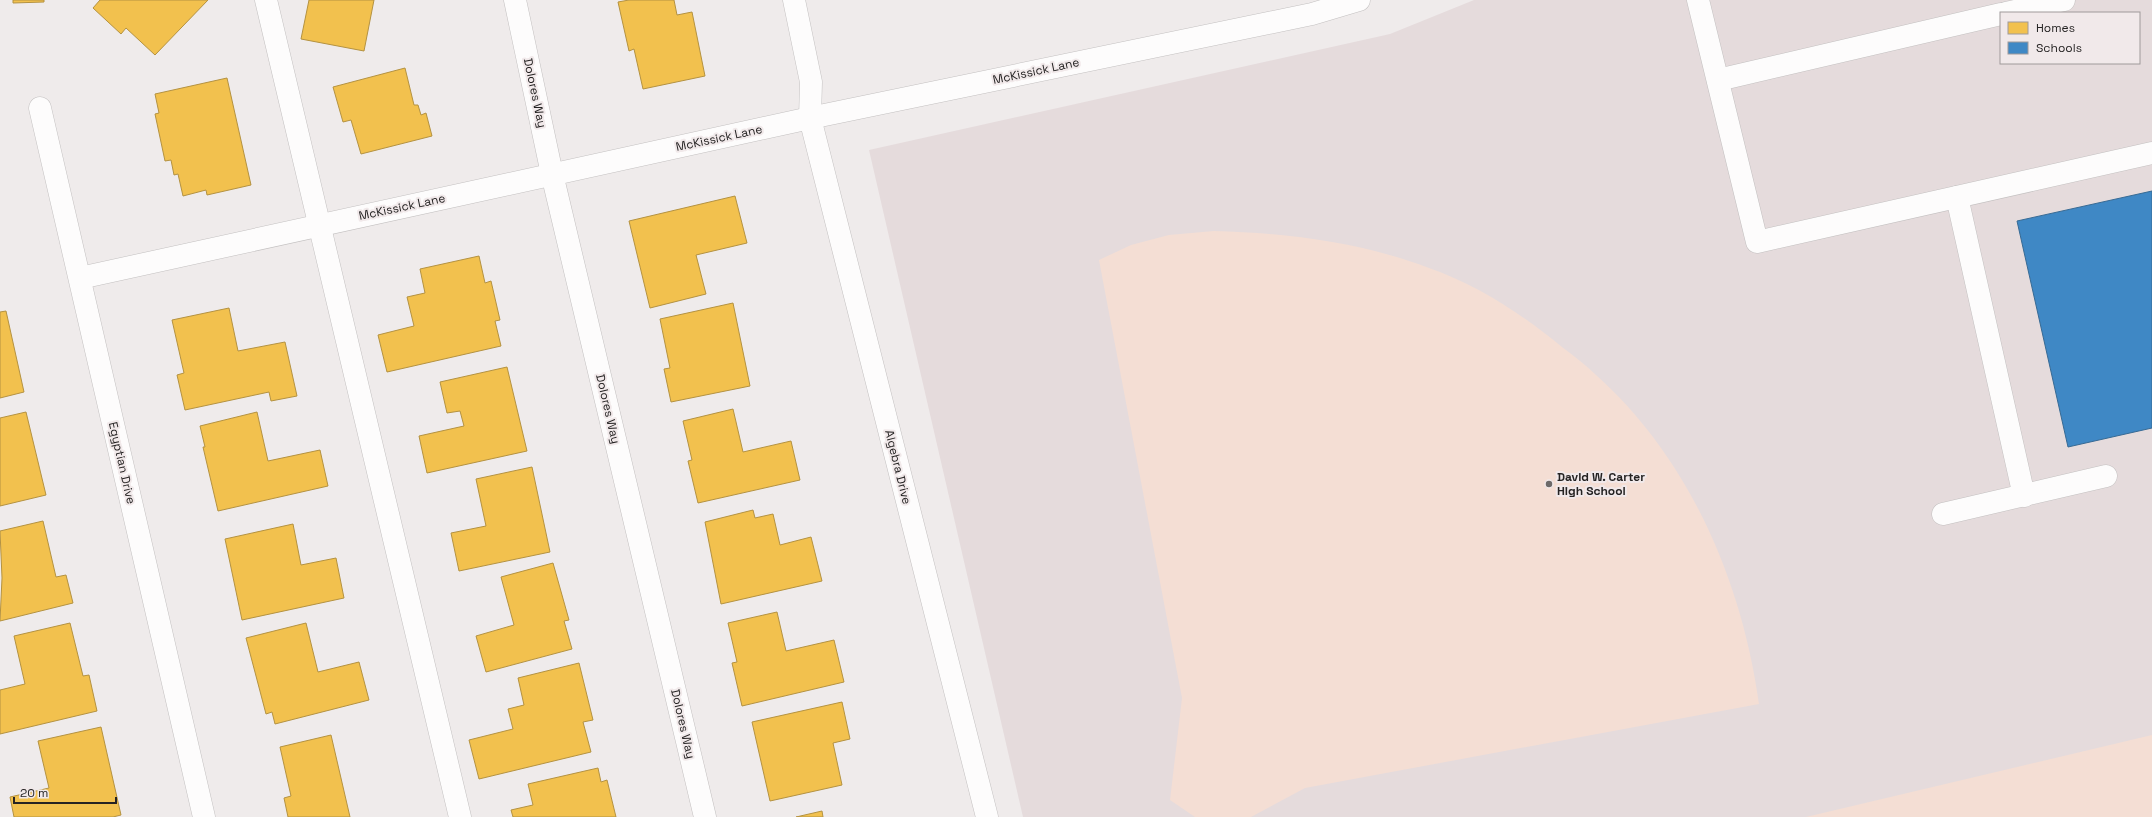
<svg xmlns="http://www.w3.org/2000/svg" width="2152" height="817" viewBox="0 0 2152 817" font-family="'Space Grotesk',sans-serif">
  <style>
    .built { fill: #e5dbdc; fill-rule: evenodd }
    .green { fill: #f4ded4 }
    .homes { fill: #f2c14e; stroke: #b49241 }
    .schools { fill: #3f88c5; stroke: #376a94 }
    .lines { fill: none; stroke-linecap: round; stroke-linejoin: round }
    .minor-casing { stroke: #c3c0c0; stroke-width: 23 }
    .minor { stroke: #fdfcfc; stroke-width: 22 }
    .poi-dot { fill: #6c6969; stroke: #f1e9ea; stroke-width: 1.5 }
    .labels { text-anchor: middle; stroke-width: 4; stroke-linejoin: round; paint-order: stroke }
    .street-label { font-size: 12px; fill: #252323; stroke: #f1e9ea }
    .poi-label { font-size: 12px; font-weight: bold; fill: #252323; stroke: #f1e9ea; text-anchor: start }
  </style>
  <rect width="100%" height="100%" fill="#efebeb"/>
  <!-- built -->
  <path class="built" d="M1474 0H2152V817H1023L869 150 1390 34ZM2001 13H2139V63H2001Z"/>
  <!-- green -->
  <g class="green">
    <path d="M1214 231C1288 233 1360 242 1429 268 1478 285 1523 315 1562 347 1574 356 1586 365 1596 375 1690 459 1742 582 1759 704L1305 788 1251 817H1195L1170 800 1182 698 1099 260 1131 245 1169 235Z"/>
    <path d="M2152 735V817H1806Z"/>
  </g>
  <!-- homes -->
  <g class="homes">
    <path d="M13 0H44V2L13 3Z"/>
    <path d="M100 0H208L155 55 126 28 121 34 93 8Z"/>
    <path d="M309 0H374L364 51 301 39Z"/>
    <path d="M629 0H674L677 15 692 12 705 76 643 89 634 49 629 51 618 2Z"/>
    <path d="M405 68 414 105H418L421 115 426 113 432 136 361 154 351 120 343 122 333 87Z"/>
    <path d="M227 78 251 185 207 195 206 190 183 196 178 174 174 175 171 160 165 161 155 114 159 113 155 94Z"/>
    <path d="M735 196 747 243 696 255 706 294 650 308 629 221Z"/>
    <path d="M479 256 485 283 491 281 500 320 495 321 501 346 387 372 378 335 414 326 407 297 425 293 420 269Z"/>
    <path d="M733 303 750 386 671 402 664 369 670 368 660 319Z"/>
    <path d="M229 308 238 351 285 342 297 396 271 401 269 392 185 410 177 375 184 373 172 320Z"/>
    <path d="M6 311 24 392 0 398V312Z"/>
    <path d="M507 367 527 451 427 473 419 436 464 426 460 411 447 413 440 382Z"/>
    <path d="M733 409 743 452 791 441 800 480 698 503 688 461 692 460 683 421Z"/>
    <path d="M26 412 46 495 0 506V418Z"/>
    <path d="M257 412 268 461 320 450 328 486 218 511 203 447H205L200 426Z"/>
    <path d="M532 467 550 552 459 571 451 533 486 526 476 479Z"/>
    <path d="M753 510 755 518 773 514 780 545 811 537 822 581 721 604 705 522Z"/>
    <path d="M43 521 56 577 66 575 73 603 0 621 2 578 0 531Z"/>
    <path d="M293 524 301 565 336 558 344 598 242 620 225 539Z"/>
    <path d="M553 563 569 620 564 621 572 649 486 672 476 636 514 625 501 577Z"/>
    <path d="M777 612 786 651 834 640 844 682 742 706 732 663 737 662 728 623Z"/>
    <path d="M70 623 83 676 89 675 97 711 0 734V690L25 684 14 636Z"/>
    <path d="M306 623 318 672 359 662 369 700 275 724 272 712 266 714 246 638Z"/>
    <path d="M579 663 593 720 583 722 591 752 479 779 469 740 513 729 508 709 524 705 518 678Z"/>
    <path d="M842 702 850 739 833 743 842 785 770 801 752 722Z"/>
    <path d="M101 727 121 815 113 817H14L10 797 49 788 38 741Z"/>
    <path d="M331 735 350 817H288L284 798 291 796 280 747Z"/>
    <path d="M598 768 601 782 607 780 616 817H513L511 810 533 805 528 784Z"/>
    <path d="M822 811 823 817H796Z"/>
  </g>
  <!-- schools -->
  <path class="schools" d="M2152 191V428L2068 447 2017 221Z"/>
  <g class="lines">
    <defs>
      <g id="minor">
        <path d="M266 0 460 817"/>
        <path d="M515 0 552 174 705 817"/>
        <path d="M794 0 811 82 810 118 987 817"/>
        <path d="M1698 0 1757 242 2152 153"/>
        <path d="M2006 13 2064 0"/>
        <path d="M1718 80 2001 14"/>
        <path d="M40 108 204 817"/>
        <path d="M1957 197 2024 496"/>
        <path d="M80 278 810 118 1312 14 1359 0"/>
        <path d="M1943 514 2106 476"/>
      </g>
    </defs>
    <!-- minor casing -->
    <use href="#minor" class="minor-casing"/>
    <!-- minor -->
    <use href="#minor" class="minor"/>
  </g>
  <!-- markers -->
  <circle class="poi-dot" cx="1549" cy="484" r="4"/>
  <g class="labels">
    <!-- street labels -->
    <g class="street-label">
      <text transform="translate(1036 71) rotate(-12)" y="4">McKissick Lane</text>
      <text transform="translate(535 93) rotate(78)" y="4">Dolores Way</text>
      <text transform="translate(719 138) rotate(-12)" y="4">McKissick Lane</text>
      <text transform="translate(402 207) rotate(-12)" y="4">McKissick Lane</text>
      <text transform="translate(608 409) rotate(77)" y="4">Dolores Way</text>
      <text transform="translate(122 463) rotate(77)" y="4">Egyptian Drive</text>
      <text transform="translate(898 467) rotate(76)" y="4">Algebra Drive</text>
      <text transform="translate(683 724) rotate(77)" y="4">Dolores Way</text>
    </g>
    <!-- poi labels -->
    <g class="poi-label">
      <text x="1557" y="481">David W. Carter<tspan x="1557" dy="14">High School</tspan></text>
    </g>
  </g>
  <!-- legend -->
  <rect x="2000" y="12" width="140" height="52" fill="#f1e9ea" stroke="#9f9a9a"/>
  <rect x="2008" y="22" width="20" height="12" fill="#f2c14e" stroke="#9f9a9a"/>
  <text x="2036" y="32" font-size="12" fill="#252323">Homes</text>
  <rect x="2008" y="42" width="20" height="12" fill="#3f88c5" stroke="#9f9a9a"/>
  <text x="2036" y="52" font-size="12" fill="#252323">Schools</text>
  <!-- scale -->
  <path d="M14 797v6h102v-6" fill="none" stroke="#252323" stroke-width="2"/>
  <text x="20" y="797" font-size="12" fill="#252323" stroke="#f1e9ea" stroke-width="3" paint-order="stroke">20 m</text>
</svg>
